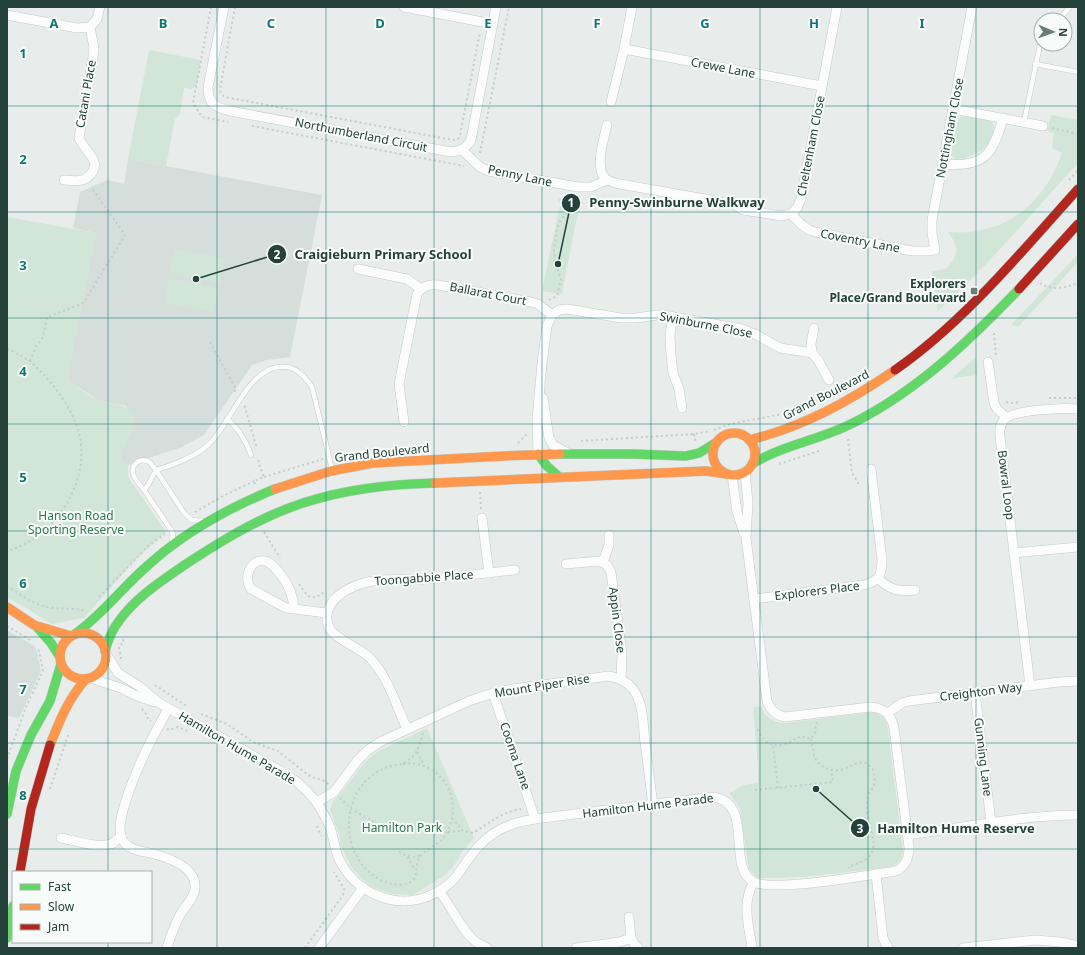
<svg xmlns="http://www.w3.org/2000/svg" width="1085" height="955" viewBox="0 0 1085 955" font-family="'Noto Sans',sans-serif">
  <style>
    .built { fill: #d6dedb }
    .green { fill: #d1e6d8 }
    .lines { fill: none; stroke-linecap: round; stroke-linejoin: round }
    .lane-casing { stroke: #c5cac8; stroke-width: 5.5 }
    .street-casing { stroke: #c5cac8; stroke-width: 10 }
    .fast-casing { stroke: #c3cbc8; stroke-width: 10 }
    .slow-casing { stroke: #c3cbc8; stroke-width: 10 }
    .jam-casing { stroke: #c3cbc8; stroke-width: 10 }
    .path { stroke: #c3ccca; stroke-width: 2; stroke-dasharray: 2 3; stroke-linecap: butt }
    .lane { stroke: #fcfcfc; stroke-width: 4.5 }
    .street { stroke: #fcfcfc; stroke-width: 9 }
    .fast { stroke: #63d668; stroke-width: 9 }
    .slow { stroke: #ff974d; stroke-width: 9 }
    .jam { stroke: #b3261e; stroke-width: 9 }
    .grid { fill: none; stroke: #0f766e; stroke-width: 1; stroke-opacity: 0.55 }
    .poi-dot { fill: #697e78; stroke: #f7fbf9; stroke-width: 1.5 }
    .labels { text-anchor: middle; stroke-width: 4; stroke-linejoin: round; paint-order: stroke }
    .street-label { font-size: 12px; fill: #24423a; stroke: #f7fbf9 }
    .poi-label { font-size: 12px; font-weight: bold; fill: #24423a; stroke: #f7fbf9; text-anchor: end }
    .park-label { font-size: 12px; fill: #2d7a4b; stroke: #f7fbf9 }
    .grid-label { font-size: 13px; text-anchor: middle; font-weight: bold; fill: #0f766e; stroke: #f7fbf9; stroke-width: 4; stroke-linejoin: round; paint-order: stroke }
    .leader { fill: none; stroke: #24423a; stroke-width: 1.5 }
    .callout-dot { fill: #24423a; stroke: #f7fbf9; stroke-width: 1.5 }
    .mark-label { font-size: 12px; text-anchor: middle; font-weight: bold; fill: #fff }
    .callout-label { font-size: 13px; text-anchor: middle; font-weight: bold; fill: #24423a; stroke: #f7fbf9; stroke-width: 4; stroke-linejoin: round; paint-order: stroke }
  </style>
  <rect width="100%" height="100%" fill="#e8edeb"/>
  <!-- built -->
  <g class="built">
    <path d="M128 159 322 195 290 357 267 360 252 365 204 435 182 447 128 465 122 462 121 456 124 444 132 431 126 406 99 401 72 383 67 377 96 233 73 228 80 192 107 180 124 184Z"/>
    <path d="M7 630 33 645 36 648 41 671 19 718 7 716Z"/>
  </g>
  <!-- green -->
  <g class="green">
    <path d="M149 50 201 60 197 85 191 89 184 88 180 114 175 119 166 166 128 159Z"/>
    <path d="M1051 115 1078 120V163C1032 213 988 266 938 311L932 271 946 269C959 254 960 249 948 232 1004 236 1044 205 1062 153L1052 148 1054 133 1047 131Z"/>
    <path d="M967 116 989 119 994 126C993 130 993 137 990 141 984 152 969 157 957 160L950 154 957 121 961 117Z"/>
    <path d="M557 197 584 202 579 206 562 294 542 291 560 205Z"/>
    <path d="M7 217 96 233 67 377C72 384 90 397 99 401 111 405 122 403 132 411 133 417 134 424 132 431 128 442 119 449 122 462L128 465V477L166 532 136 559 84 618 52 624 7 597Z"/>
    <path d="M174 249 224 258 219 283 169 273Z"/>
    <path d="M1078 254V262L1018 327 1011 325Z"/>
    <path d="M169 278 218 288 213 312 165 303Z"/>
    <path d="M976 357 978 375 952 378Z"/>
    <path d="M761 706C765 718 773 722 785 723L873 712C883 715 886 719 888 729L903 850C902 859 899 864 890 867L804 877 769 878H760L755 876 749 869 748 865 740 808 729 793 744 785 758 783V766L753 707Z"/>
    <path d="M427 728 474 838 462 852 453 867 442 877 413 895 392 894 372 887 360 877 351 867 341 847 339 834 330 810 333 801 342 792 364 763 377 752Z"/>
  </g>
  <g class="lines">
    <defs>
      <g id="lane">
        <path d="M1058 20 1070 7"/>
        <path d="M1035 64 1078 72"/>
        <path d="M1024 122 1041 40"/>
        <path d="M227 419C240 430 245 440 251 455"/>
        <path d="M144 490 171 530 173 534 172 542"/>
        <path d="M202 521 192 520 184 513 156 470C153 467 151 462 147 461 138 458 131 466 133 474 135 480 140 485 144 490 149 485 152 477 156 470 171 466 196 456 208 445 231 425 249 362 286 367 297 368 306 378 312 387L332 469"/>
      </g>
      <g id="street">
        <path d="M224 7 208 87C208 104 215 107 230 111L451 152C461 151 466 148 471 140L496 7"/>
        <path d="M404 7 493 24"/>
        <path d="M7 15 77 28 90 27"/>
        <path d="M90 27 97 19 100 7"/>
        <path d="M624 49 822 86"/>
        <path d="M611 102 624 49 632 7"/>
        <path d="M953 109 1043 126"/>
        <path d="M607 125C604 138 594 169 606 179 610 182 616 183 620 184L733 204 743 210 781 216 791 214 797 208 801 199 837 7"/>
        <path d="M462 150 480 167 488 171 578 187H591L607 180"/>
        <path d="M943 164C984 168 993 155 1003 118"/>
        <path d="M64 180C76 181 86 183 93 171 95 167 95 163 93 159 89 151 82 146 79 138L93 57 94 48 90 27"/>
        <path d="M791 214C798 221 804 229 815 232L912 251H928L935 250 932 233V220L972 7"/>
        <path d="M358 269 407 279 421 289"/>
        <path d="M672 317 670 337 671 356 673 373 679 389 682 408"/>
        <path d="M812 353 811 344 814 328"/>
        <path d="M988 362 994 403 997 409 1006 417"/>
        <path d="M543 398 549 438 553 445 568 453"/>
        <path d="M404 422 399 384 417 294C423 286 428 284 438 285L531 302 538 304 552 315"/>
        <path d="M538 454 537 419 542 363 547 326 552 315 559 310 567 309 621 318H636L657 315H663L742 329 757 335 780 348 812 353 818 360 829 380"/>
        <path d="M732 475 737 512 744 533"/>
        <path d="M482 518 489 573"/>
        <path d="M1014 553 1078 547"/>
        <path d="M603 562 609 545V535"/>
        <path d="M566 564 599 561 607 565 611 572 622 653 621 680"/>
        <path d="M878 579C892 590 897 592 915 590"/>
        <path d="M754 599 864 585C879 581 882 575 882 560L871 469"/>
        <path d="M294 609C293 593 287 582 277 570 273 566 270 562 265 561 250 558 243 578 251 589L286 608 327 613"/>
        <path d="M106 654 118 673 139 686 159 703 286 774C301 784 313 795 322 811 325 817 329 823 331 830 334 840 335 850 339 859 355 893 396 911 431 895 456 884 458 872 473 853 490 831 509 823 535 819L712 797C756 801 725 868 754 882 775 892 868 875 896 871 906 866 909 858 909 847L894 728C891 714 884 708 870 707L785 717C776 715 770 710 767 701L746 538 748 503 745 472"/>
        <path d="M90 678 121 688 137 696 154 702"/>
        <path d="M1030 686 1001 445C1000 437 998 428 1003 421 1010 409 1064 408 1078 409"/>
        <path d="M493 693 535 819"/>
        <path d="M975 693 991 822"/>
        <path d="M888 713 902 703 909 701 1059 682 1078 681"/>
        <path d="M407 729C396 705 388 676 369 657 359 648 336 639 330 629 326 622 326 613 330 606 333 599 339 595 345 591 372 575 398 581 427 579 457 577 486 573 515 570"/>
        <path d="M317 802 334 792 357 761 368 750 380 742 469 701 493 693 513 689 609 676C618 678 628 682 633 689 644 704 643 726 645 743 648 764 650 784 653 805"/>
        <path d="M907 835C964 828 1021 815 1078 815"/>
        <path d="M61 838C75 841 97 848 111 844 115 842 118 839 121 836"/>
        <path d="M876 874 883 938 888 948"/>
        <path d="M439 891C452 907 461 930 476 942 480 944 484 946 487 948"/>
        <path d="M631 938 635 945 638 948"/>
        <path d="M167 948C170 938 174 927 179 917 184 906 196 898 195 885 194 867 169 858 154 854 143 851 125 851 121 836 118 824 123 811 126 800 137 766 151 740 168 709"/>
        <path d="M319 948 363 888"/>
        <path d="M576 948 620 942 631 938 629 917"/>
        <path d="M752 948C749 925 741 903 754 882"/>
        <path d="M963 948 1035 940 1060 942 1078 946"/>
      </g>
      <g id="fast">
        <path d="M538 454 547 466 558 476"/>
        <path d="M560 454H633L686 456 699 453 717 442"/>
        <path d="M752 464C783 445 819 440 851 424 916 392 969 341 1019 289"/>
        <path d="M37 627 51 643 60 657"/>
        <path d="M75 634C102 615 121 589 146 567 183 533 228 508 275 489"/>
        <path d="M105 651C108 640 112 630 119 621 135 598 160 582 183 566 221 541 260 517 303 503 346 489 390 484 435 483"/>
        <path d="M7 814 16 771 31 735 50 701 61 664"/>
        <path d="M7 938 13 906"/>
      </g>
      <g id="slow">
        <circle cx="734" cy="454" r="21"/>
        <path d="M749 440C803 427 850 401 895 370"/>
        <path d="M435 483 706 471 727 474"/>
        <path d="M275 489 331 471 373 463 504 456 560 454"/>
        <path d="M7 607 34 625 71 636"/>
        <circle cx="83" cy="656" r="23"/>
        <path d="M50 745C60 720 68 699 86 679"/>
      </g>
      <g id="jam">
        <path d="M1019 289 1078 224"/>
        <path d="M895 370C963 323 1023 250 1078 189"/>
        <path d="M20 872 31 809 50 745"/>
      </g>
    </defs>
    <!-- lane casing -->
    <use href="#lane" class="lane-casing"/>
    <!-- street casing -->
    <use href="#street" class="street-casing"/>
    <!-- fast casing -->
    <use href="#fast" class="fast-casing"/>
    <!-- slow casing -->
    <use href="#slow" class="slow-casing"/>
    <!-- jam casing -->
    <use href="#jam" class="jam-casing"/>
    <!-- path -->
    <g class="path">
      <path d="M211 7 193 103 202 117 228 122"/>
      <path d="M235 7 220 89C221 96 224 97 230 98L453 140 458 139 460 135 480 32"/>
      <path d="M252 126 464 166"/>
      <path d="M1052 128 1078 134"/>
      <path d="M480 153 509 7"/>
      <path d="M1069 180 1078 170"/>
      <path d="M1040 283C1053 291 1065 288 1078 283"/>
      <path d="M549 300 557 296 561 280 555 260 554 250 557 228 562 218 576 204 577 200 576 199 577 195"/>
      <path d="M994 333 996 356"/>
      <path d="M210 342 236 389 233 394"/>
      <path d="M7 349C26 356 39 368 52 384 64 399 76 418 80 438 89 486 53 538 7 551"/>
      <path d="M30 361 36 347 43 337 47 317 81 304 84 302 125 235 91 187"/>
      <path d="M1049 398H1078"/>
      <path d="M1006 402 1011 403 1019 402"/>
      <path d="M244 406 245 407 257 449"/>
      <path d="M714 430C734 421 756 420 777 415 802 409 824 397 847 385"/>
      <path d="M694 434 696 443"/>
      <path d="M848 439 852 473 860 486"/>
      <path d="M581 441 694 434 710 431"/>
      <path d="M518 443 528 433"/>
      <path d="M779 464 822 450"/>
      <path d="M264 477 323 459"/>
      <path d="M255 484 254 481 264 477 259 464 258 457"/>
      <path d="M480 492 481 509"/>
      <path d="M195 512 225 495 254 481"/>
      <path d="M264 532 280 558"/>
      <path d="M299 584C306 594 310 603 322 593L326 596"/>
      <path d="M7 586C18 593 30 602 43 606 57 610 72 607 86 611"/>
      <path d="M99 597 147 547 165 534"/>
      <path d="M7 626 32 641"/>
      <path d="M121 659 119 647 124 641 121 638"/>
      <path d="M155 685 188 707"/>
      <path d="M142 709 147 715 148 720 151 721"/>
      <path d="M201 714 227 724 253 742 278 751 308 775 315 778 325 781 328 784"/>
      <path d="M167 729 169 730 178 727 187 731"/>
      <path d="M758 729C761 737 765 742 773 745"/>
      <path d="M811 739C813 745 813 756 816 760 818 763 822 766 825 768 830 769 835 771 840 770 850 768 861 756 871 767 875 771 876 782 873 787 872 790 869 792 868 795 867 798 867 801 867 804 866 832 891 856 849 866V868"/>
      <path d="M417 752 424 765"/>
      <path d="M7 759 26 707 43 671 38 647"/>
      <path d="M404 763C418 755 418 748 423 733"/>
      <path d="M403 764C411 763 418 763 424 766 451 776 460 808 447 832 442 844 431 846 422 854 415 860 418 870 415 877 409 890 386 884 377 878 371 874 365 869 361 863 340 836 347 790 377 772 385 767 394 765 403 764Z"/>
      <path d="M778 788 773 745C777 745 782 746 786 744 798 739 796 734 811 739L815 733 817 722"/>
      <path d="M50 789 69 732"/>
      <path d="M755 790 833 782 831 770"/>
      <path d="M340 798 351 809 387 829"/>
      <path d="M452 818 463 831 473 833C489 823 502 812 521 809"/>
      <path d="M317 826 321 836"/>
      <path d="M448 832 462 831"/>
      <path d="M399 852 407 856 415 870"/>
      <path d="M408 856 416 857 421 855"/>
      <path d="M305 948 343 895 344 889 334 872"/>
    </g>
    <!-- lane -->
    <use href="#lane" class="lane"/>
    <!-- street -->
    <use href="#street" class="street"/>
    <!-- fast -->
    <use href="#fast" class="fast"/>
    <!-- slow -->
    <use href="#slow" class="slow"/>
    <!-- jam -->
    <use href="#jam" class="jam"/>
  </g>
  <!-- grid -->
  <path class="grid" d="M108 7V872M217 7V948M326 7V948M434 7V948M542 7V948M651 7V948M760 7V948M868 7V948M976 7V948M7 106H1078M7 212H1078M7 318H1078M7 424H1078M7 531H1078M7 637H1078M7 743H1078M7 849H1078M108 942V948"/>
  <!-- markers -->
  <rect class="poi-dot" x="970" y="287" width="8" height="8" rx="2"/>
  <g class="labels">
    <!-- street labels -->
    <g class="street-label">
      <text transform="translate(723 68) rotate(11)" y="4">Crewe Lane</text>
      <text transform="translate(86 94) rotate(-80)" y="4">Catani Place</text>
      <text transform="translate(950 128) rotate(-79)" y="4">Nottingham Close</text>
      <text transform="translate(361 135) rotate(11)" y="4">Northumberland Circuit</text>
      <text transform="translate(811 146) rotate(-79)" y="4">Cheltenham Close</text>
      <text transform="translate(520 176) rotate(12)" y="4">Penny Lane</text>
      <text transform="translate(860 241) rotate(11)" y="4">Coventry Lane</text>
      <text transform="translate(488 294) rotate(11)" y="4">Ballarat Court</text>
      <text transform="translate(706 325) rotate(11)" y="4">Swinburne Close</text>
      <text transform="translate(826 395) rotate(-27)" y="4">Grand Boulevard</text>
      <text transform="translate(382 453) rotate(-6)" y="4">Grand Boulevard</text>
      <text transform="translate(1006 485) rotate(83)" y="4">Bowral Loop</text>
      <text transform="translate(424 578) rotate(-4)" y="4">Toongabbie Place</text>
      <text transform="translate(817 591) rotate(-7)" y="4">Explorers Place</text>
      <text transform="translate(617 620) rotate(83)" y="4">Appin Close</text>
      <text transform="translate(542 686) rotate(-9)" y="4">Mount Piper Rise</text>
      <text transform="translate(981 692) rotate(-7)" y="4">Creighton Way</text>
      <text transform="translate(237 748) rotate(30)" y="4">Hamilton Hume Parade</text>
      <text transform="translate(515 756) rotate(71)" y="4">Cooma Lane</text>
      <text transform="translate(983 757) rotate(83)" y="4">Gunning Lane</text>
      <text transform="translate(648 806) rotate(-7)" y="4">Hamilton Hume Parade</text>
    </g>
    <!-- poi labels -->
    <g class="poi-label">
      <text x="966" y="288">Explorers<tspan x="966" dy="14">Place/Grand Boulevard</tspan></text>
    </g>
    <!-- park labels -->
    <g class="park-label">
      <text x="76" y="520">Hanson Road<tspan x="76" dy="14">Sporting Reserve</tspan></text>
      <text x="402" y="832">Hamilton Park</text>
    </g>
  </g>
  <g class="grid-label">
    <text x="54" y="28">A</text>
    <text x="163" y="28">B</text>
    <text x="271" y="28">C</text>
    <text x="380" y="28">D</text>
    <text x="488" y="28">E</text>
    <text x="597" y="28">F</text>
    <text x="705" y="28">G</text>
    <text x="814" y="28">H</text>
    <text x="922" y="28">I</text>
    <text x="23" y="58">1</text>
    <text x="23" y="164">2</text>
    <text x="23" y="270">3</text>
    <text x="23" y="376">4</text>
    <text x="23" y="482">5</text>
    <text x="23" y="588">6</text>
    <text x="23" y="694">7</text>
    <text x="23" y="800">8</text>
  </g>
  <!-- callouts -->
  <path class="leader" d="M558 264L571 203M196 279L277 254M816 789L860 828"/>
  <g class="callout-dot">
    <circle cx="558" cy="264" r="4"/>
    <circle cx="196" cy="279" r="4"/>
    <circle cx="816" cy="789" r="4"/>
    <circle cx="571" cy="203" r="10"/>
    <circle cx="277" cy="254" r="10"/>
    <circle cx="860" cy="828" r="10"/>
  </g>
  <g class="mark-label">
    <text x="571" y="207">1</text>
    <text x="277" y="259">2</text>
    <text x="860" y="833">3</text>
  </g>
  <g class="callout-label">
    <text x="677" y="207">Penny-Swinburne Walkway</text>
    <text x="383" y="259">Craigieburn Primary School</text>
    <text x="956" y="833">Hamilton Hume Reserve</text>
  </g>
  <!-- border -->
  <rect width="1085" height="955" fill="none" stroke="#24423a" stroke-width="16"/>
  <!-- legend -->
  <rect x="12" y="871" width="140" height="72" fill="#f7fbf9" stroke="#a3b1ad"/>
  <rect x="20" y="884" width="20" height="6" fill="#63d668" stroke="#a3b1ad"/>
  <text x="48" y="891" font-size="12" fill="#24423a">Fast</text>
  <rect x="20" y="904" width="20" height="6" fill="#ff974d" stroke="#a3b1ad"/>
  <text x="48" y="911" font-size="12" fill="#24423a">Slow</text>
  <rect x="20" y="924" width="20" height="6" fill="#b3261e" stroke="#a3b1ad"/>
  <text x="48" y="931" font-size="12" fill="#24423a">Jam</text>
  <!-- north arrow -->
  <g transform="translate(1053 32) rotate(92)"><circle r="19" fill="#f7fbf9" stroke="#a3b1ad"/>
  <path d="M0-3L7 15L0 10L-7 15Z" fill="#697e78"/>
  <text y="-6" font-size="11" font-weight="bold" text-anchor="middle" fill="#24423a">N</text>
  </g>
</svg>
